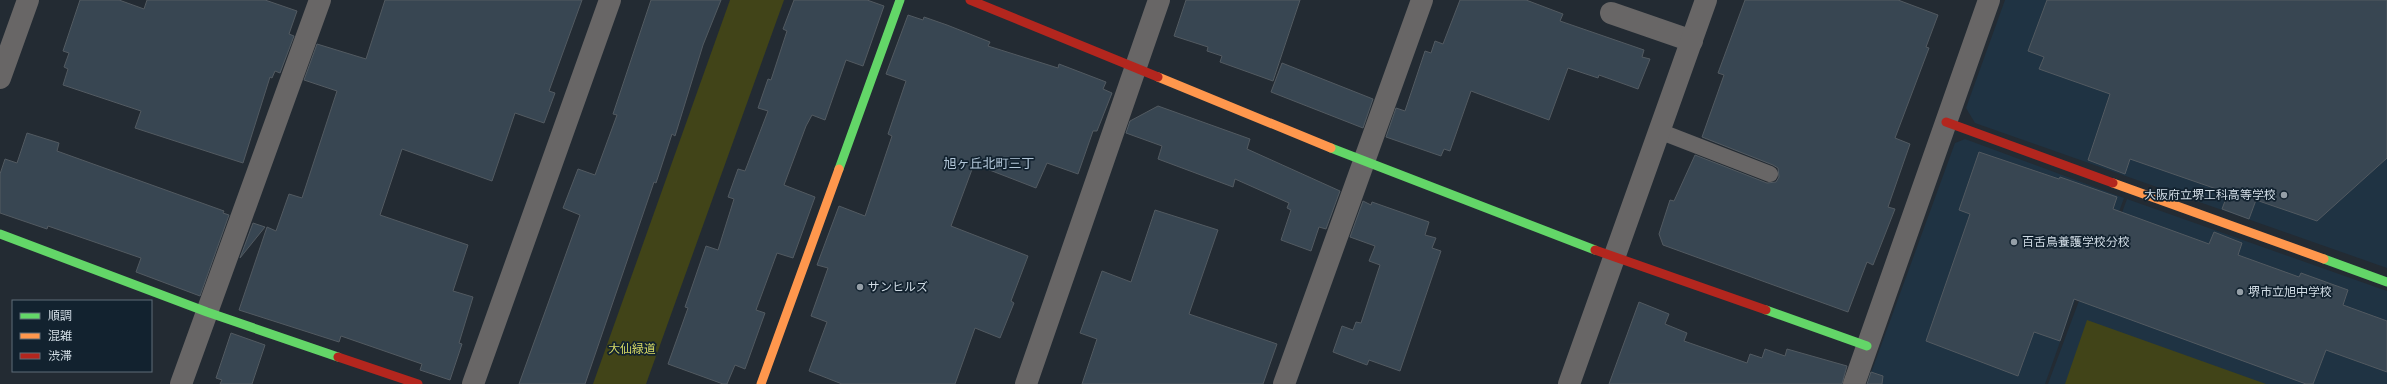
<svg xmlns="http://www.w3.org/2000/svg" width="2387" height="384" viewBox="0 0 2387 384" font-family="Rubik,'Noto Sans JP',sans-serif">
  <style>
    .built { fill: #1f3343 }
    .green { fill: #414418 }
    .building { fill: #384652; stroke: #525a61 }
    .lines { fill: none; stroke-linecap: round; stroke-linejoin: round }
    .lane { stroke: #686666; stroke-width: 16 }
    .street { stroke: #686666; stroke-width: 22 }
    .fast { stroke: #63d668; stroke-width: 9 }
    .slow { stroke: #ff974d; stroke-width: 9 }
    .jam { stroke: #b3261e; stroke-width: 9 }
    .poi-dot { fill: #959fa7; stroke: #12222f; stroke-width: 1.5 }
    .labels { text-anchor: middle; stroke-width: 3.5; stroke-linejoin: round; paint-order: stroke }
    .poi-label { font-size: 12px; fill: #d2dde6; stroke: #12222f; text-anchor: start }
    .park-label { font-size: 12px; fill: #d5d964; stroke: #12222f }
    .neighbourhood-label { font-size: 13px; fill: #b2c6d8; stroke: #12222f }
  </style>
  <rect width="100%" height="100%" fill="#232b33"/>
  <!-- built -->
  <g class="built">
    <path d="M2005 0H2387V268L1975 123 1966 108Z"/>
    <path d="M1965 139 2124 198 2091 290 2080 286 2045 384H1867L1955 143Z"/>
    <path d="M2127 199 2387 291V384H2048L2083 290 2092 293Z"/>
  </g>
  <!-- green -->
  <g class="green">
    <path d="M730 0H784L646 384H593Z"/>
    <path d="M2087 320 2266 384H2065Z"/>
  </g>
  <!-- building -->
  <g class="building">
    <path d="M80 0H119L144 9 147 0H265L297 11 289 34 294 36 280 73 275 71 272 78 270 77 243 163 135 128 141 111 63 85 68 69 64 67 69 53 63 51Z"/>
    <path d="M385 0H582L549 91 555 93 544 123 515 113 492 181 402 149 380 215 468 245 453 291 473 297 459 343 462 344 450 380 420 370 422 364 341 336 339 342 239 310 267 227 276 231 289 194 302 198 337 91 304 80 317 44 366 59Z"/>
    <path d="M651 0H721L703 45 675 136 672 134 656 183 654 182 585 384H519L580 215 563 208 578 169 595 175 617 115 613 114Z"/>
    <path d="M794 0H867L884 6 863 66 846 60 825 120 812 115 806 126 784 185 815 197 793 258 777 253 756 310 765 313 745 369 735 365 727 384H723L668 364 688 308 685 307 706 246 718 250 734 199 728 197 738 169 745 171 768 111 758 108 768 79 771 80 787 31 783 29Z"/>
    <path d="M1186 0H1300L1273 81 1220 62 1222 56 1207 51 1208 47 1174 36Z"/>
    <path d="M1460 0H1526L1563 14 1560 21 1644 50 1642 57 1650 59 1638 89 1599 75 1598 78 1568 68 1549 120 1471 91 1450 151 1444 149 1441 156 1386 137 1396 108 1405 111 1425 51 1431 53 1435 41 1443 44Z"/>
    <path d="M1745 0H1898L1938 15 1926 47 1929 48 1895 138 1910 144 1888 207 1895 209 1873 265 1867 262 1848 312 1663 245 1659 234 1670 200 1674 201 1695 155 1767 183 1776 182 1779 177 1778 168 1773 165 1702 137 1724 75 1718 73Z"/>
    <path d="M2047 0H2387V158L2317 221 2256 200 2249 219 2222 209 2228 193 2130 159 2125 174 2088 160 2110 94 2039 69 2044 57 2028 51Z"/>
    <path d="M908 15 923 20 924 17 947 25 990 42 988 46 1058 68 1059 64 1106 82 1103 89 1112 93 1097 131H1093L1078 174 1047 163 1036 188 974 164 951 226 1028 256 1011 301 1014 303 1000 338 975 328 955 384H842L809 371 827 322 811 316 828 268 817 265 839 206 865 216 892 136 888 134 906 81 886 74Z"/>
    <path d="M1282 63 1373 99 1363 128 1271 92Z"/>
    <path d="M1158 106 1250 139 1247 149 1340 191 1326 229 1319 227 1311 251 1281 240 1291 210 1287 208 1289 203 1235 179 1233 187 1158 159 1162 146 1126 133 1130 121Z"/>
    <path d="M27 133 59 143 57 151 224 211 223 213 229 215 200 296 136 272 141 258 48 226 47 229 0 213V174L5 159 17 163Z"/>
    <path d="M1979 152 2059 179 2060 177 2117 197 2113 209 2209 244 2214 232 2242 243 2238 255 2299 277 2301 273 2348 290 2343 305 2387 321V372L2326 350 2313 384H2306L2074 299 2060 341 2034 332 2018 376 1926 341 1970 214 1959 210Z"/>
    <path d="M1363 201 1371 205 1372 202 1429 222 1425 235 1436 238 1432 248 1441 251 1400 371 1369 360 1367 365 1333 352 1342 326 1353 330 1356 322 1361 323 1380 265 1369 261 1375 246 1350 237Z"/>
    <path d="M1155 210 1218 230 1189 314 1277 344 1263 384H1082L1097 339 1080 333 1102 271 1131 282Z"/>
    <path d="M253 223 265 227 240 258Z"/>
    <path d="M1639 302 1669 314 1665 324 1687 333 1684 341 1747 363 1750 354 1762 358 1765 349 1785 356 1787 349 1847 366 1842 384H1609Z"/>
    <path d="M231 333 265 345 252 384H220L222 380 216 378Z"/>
    <path d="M1871 372 1883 376 1882 384H1867Z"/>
  </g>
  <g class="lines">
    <!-- lane -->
    <path class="lane" d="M1659 131 1770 174"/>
    <!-- street -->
    <g class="street">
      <path d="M1611 13 1692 41"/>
      <path d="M0 78 28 0"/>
      <path d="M181 384 320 0"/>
      <path d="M473 384 610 0"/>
      <path d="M1026 384 1159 0"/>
      <path d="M1284 384 1422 0"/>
      <path d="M1569 384 1706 0"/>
      <path d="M1854 384 1989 0"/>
    </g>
    <!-- fast -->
    <g class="fast">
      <path d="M1331 148 1595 250"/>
      <path d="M839 169 900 0"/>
      <path d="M0 234 207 312 338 357"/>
      <path d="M2324 259 2387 282"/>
      <path d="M1766 310 1867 346"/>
    </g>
    <!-- slow -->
    <g class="slow">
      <path d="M1158 77 1331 148"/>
      <path d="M2113 183 2324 259"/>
      <path d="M761 384 839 169"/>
    </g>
    <!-- jam -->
    <g class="jam">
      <path d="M970 0 1158 77"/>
      <path d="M1946 122 2113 183"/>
      <path d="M1595 250 1766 310"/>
      <path d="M338 357 418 384"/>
    </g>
  </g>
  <!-- markers -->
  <g class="poi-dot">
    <circle cx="2284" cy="195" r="4"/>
    <circle cx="2014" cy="242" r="4"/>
    <circle cx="860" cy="287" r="4"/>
    <circle cx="2240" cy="292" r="4"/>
  </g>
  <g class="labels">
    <!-- poi labels -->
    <g class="poi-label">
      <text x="2276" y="199" text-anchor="end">大阪府立堺工科高等学校</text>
      <text x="2022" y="246">百舌鳥養護学校分校</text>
      <text x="868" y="291">サンヒルズ</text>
      <text x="2248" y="296">堺市立旭中学校</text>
    </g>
    <!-- park labels -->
    <g class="park-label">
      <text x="632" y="353">大仙緑道</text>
    </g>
    <!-- neighbourhood labels -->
    <g class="neighbourhood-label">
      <text x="989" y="168">旭ヶ丘北町三丁</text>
    </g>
  </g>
  <!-- legend -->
  <rect x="12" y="300" width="140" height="72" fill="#12222f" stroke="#5f6d78"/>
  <rect x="20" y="313" width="20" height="6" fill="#63d668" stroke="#5f6d78"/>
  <text x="48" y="320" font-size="12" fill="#d2dde6">順調</text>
  <rect x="20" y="333" width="20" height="6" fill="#ff974d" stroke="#5f6d78"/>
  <text x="48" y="340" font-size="12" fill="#d2dde6">混雑</text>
  <rect x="20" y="353" width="20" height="6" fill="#b3261e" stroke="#5f6d78"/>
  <text x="48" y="360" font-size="12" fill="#d2dde6">渋滞</text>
</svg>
